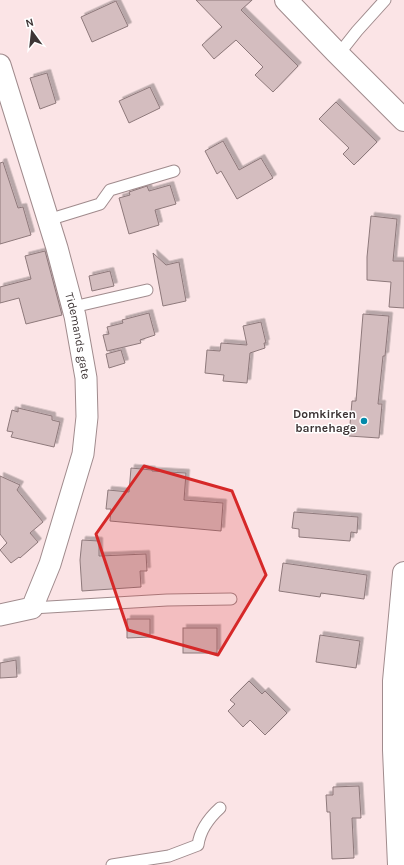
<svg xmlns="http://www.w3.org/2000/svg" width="404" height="865" viewBox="0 0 404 865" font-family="Karla,sans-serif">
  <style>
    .building { fill: #d4bdbf; stroke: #8e797b; filter: url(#shadow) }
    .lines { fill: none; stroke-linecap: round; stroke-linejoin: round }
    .lane-casing { stroke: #a08b8d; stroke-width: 13 }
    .street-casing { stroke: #a08b8d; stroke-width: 23 }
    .secondary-casing { stroke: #a08b8d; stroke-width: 24 }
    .lane { stroke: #fff; stroke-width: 11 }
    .street { stroke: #fff; stroke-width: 21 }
    .secondary { stroke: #fff; stroke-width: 22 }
    .marked { fill: #d62828; fill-opacity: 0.2; stroke: #d62828; stroke-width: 3; stroke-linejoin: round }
    .poi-dot { fill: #038aaa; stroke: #fff; stroke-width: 1.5 }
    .labels { text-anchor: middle; stroke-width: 3; stroke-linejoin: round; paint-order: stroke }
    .street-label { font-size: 12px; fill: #3d3435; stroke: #fff }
    .poi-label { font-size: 12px; font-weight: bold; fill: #3d3435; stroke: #fff; text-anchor: end }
  </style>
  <defs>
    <filter id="shadow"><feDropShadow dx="3.5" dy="-3.5" stdDeviation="0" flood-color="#0004"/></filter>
  </defs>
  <rect width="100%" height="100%" fill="#fbe4e6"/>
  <!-- building -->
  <g class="building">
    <path d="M196 0H252L241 10 298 66 273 92 255 75 263 67 236 40 214 59 202 45 222 27Z"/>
    <path d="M116 1 128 26 92 42 81 17Z"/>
    <path d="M47 73 56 103 40 109 30 78Z"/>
    <path d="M150 87 160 108 129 123 119 101Z"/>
    <path d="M336 102 377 142 354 165 343 154 349 148 319 119Z"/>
    <path d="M223 141 239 170 261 158 273 178 237 199 221 171 217 174 205 151Z"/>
    <path d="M3 162 18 208 23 207 31 235 0 244V163Z"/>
    <path d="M170 185 176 204 155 210 159 225 129 234 119 198 130 195 129 192 147 186 149 191Z"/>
    <path d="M371 216 397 219 393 261H404V308L389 307 391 282 367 280V257Z"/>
    <path d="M45 251 62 315 26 324 19 298 0 303V287L31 279 25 256Z"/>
    <path d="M153 253 166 265 179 262 186 301 163 306Z"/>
    <path d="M110 271 114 286 92 291 89 276Z"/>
    <path d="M149 313 155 335 140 340 141 343 107 351 103 335 109 334 107 327 123 323 122 320Z"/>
    <path d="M363 314 389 316 385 356H383L378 404H382L379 438 349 436 352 401H356Z"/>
    <path d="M261 322 266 343H264L265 348 250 353 247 383 223 381 224 375 205 373 207 350 220 351 221 343 247 345 243 326Z"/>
    <path d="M121 350 125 363 109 368 106 354Z"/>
    <path d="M18 408 52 416V420L60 422 54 447 11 437 13 432 7 431 12 410 18 412Z"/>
    <path d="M131 468 152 470V471L186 473 184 500 223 503 221 531 110 521 111 509H106L108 490 129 492Z"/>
    <path d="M0 476 20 485 17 490 43 522 30 533 38 542 20 558 19 557 11 563 0 550 7 543 0 534Z"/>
    <path d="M294 512 358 517 357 533 351 532 350 541 299 537V529L292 528Z"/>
    <path d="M82 540 99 541V556L146 554 147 571H140L141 587 82 591 80 560Z"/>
    <path d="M283 563 367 575 364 599 321 593 320 597 279 591Z"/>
    <path d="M127 619H150V637L127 638Z"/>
    <rect x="183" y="628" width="34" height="25"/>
    <path d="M320 635 360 641 356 668 316 662Z"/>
    <path d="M16 660 17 677 0 678V663Z"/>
    <path d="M249 681 262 694 265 691 287 713 265 735 250 720 243 727 228 711 235 704 230 700Z"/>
    <path d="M359 786 361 818H352L354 858 332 859 330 812H327L326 795H333V787Z"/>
  </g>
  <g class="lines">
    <defs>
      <g id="lane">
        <path d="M338 55 357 31 385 0"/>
        <path d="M48 220 100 204 110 190 174 171"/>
        <path d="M73 307 147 290"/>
        <path d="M32 608 167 600 231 599"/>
        <path d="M112 865 169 856 198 845C200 830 209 818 220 808"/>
      </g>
      <g id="street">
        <path id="s1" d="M0 65 57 248 75 316 86 378 87 417 83 454 50 564 32 608 0 615"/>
      </g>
      <g id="secondary">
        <path d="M286 0 336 52 404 120"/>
        <path d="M399 865 394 750V681L404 573"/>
      </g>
    </defs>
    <!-- lane casing -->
    <use href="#lane" class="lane-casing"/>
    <!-- street casing -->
    <use href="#street" class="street-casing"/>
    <!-- secondary casing -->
    <use href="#secondary" class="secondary-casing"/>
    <!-- lane -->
    <use href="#lane" class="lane"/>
    <!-- street -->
    <use href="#street" class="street"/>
    <!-- secondary -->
    <use href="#secondary" class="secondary"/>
  </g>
  <!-- marked area -->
  <path class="marked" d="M144 466 232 491 266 575 218 655 128 630 96 534Z"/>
  <!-- markers -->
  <circle class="poi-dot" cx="364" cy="421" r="4"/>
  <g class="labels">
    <!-- street labels -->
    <g class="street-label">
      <text dy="4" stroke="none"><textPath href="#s1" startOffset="282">Tidemands gate</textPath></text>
    </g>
    <!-- poi labels -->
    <g class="poi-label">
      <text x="356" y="418">Domkirken<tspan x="356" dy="14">barnehage</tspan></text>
    </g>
  </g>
  <!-- north arrow -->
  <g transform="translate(32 32) rotate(345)" stroke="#ffffff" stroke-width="3" paint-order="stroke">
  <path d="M0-3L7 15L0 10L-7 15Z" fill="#3d3435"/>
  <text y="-6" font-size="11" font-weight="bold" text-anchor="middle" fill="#3d3435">N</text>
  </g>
</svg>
